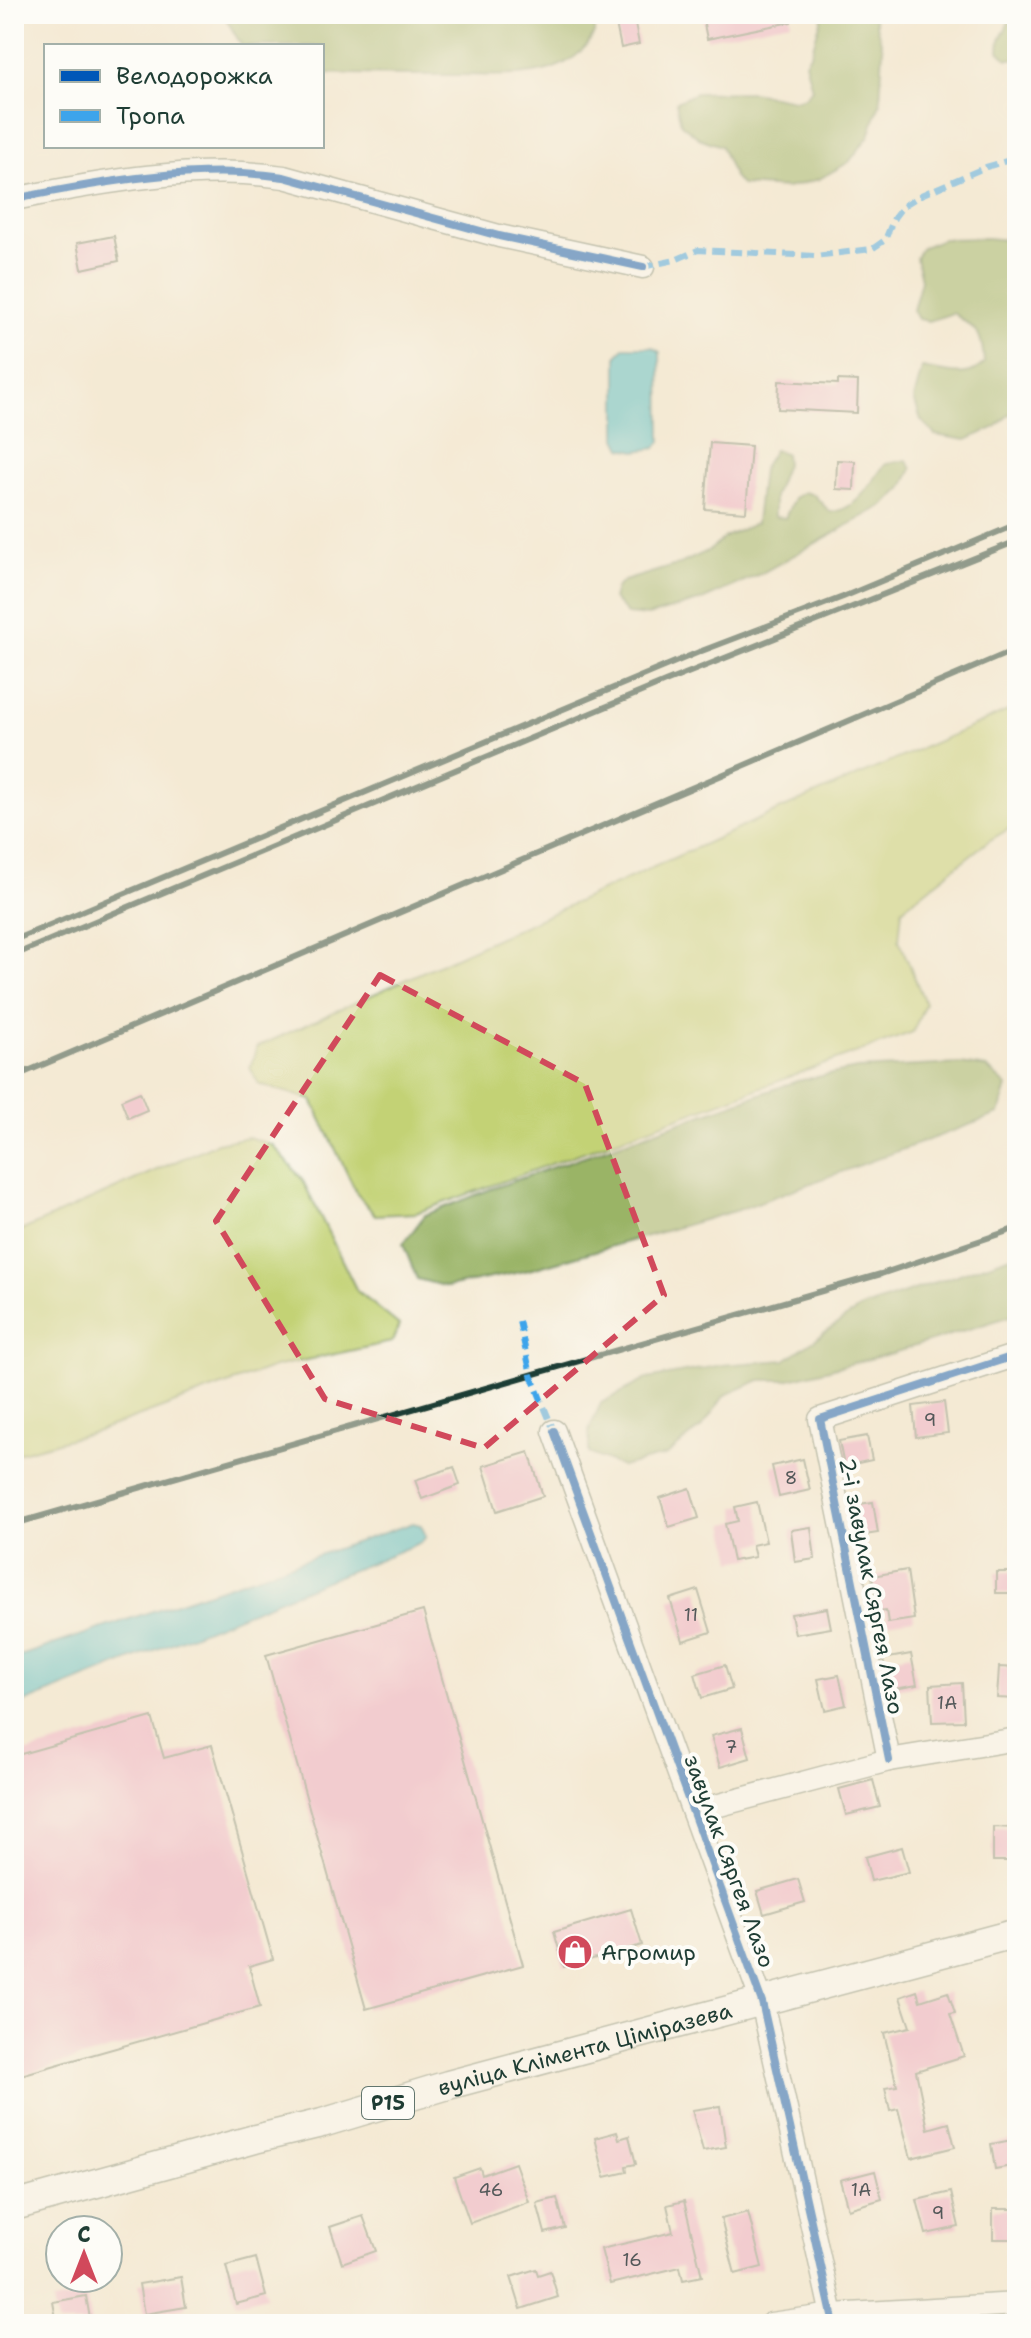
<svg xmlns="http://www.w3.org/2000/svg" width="1031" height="2338" viewBox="0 0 1031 2338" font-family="'Shantell Sans',sans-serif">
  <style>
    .green { fill: #c3d274; stroke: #718854; stroke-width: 2 }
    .forest { fill: #9ab466; stroke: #5c784d; stroke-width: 2 }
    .water { fill: #52bfca; stroke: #387e7f; stroke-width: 2 }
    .building { fill: #f0a9c9 }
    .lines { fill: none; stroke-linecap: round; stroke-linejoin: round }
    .minor-casing { stroke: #8a9484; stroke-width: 25 }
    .major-casing { stroke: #8a9484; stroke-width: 31 }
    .minor { stroke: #fff; stroke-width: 22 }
    .major { stroke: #fff; stroke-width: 28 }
    .rail { stroke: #1f3d34; stroke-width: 6 }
    .quiet { stroke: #3da4eb; stroke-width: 6; stroke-dasharray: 12 6; stroke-linecap: butt }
    .cycleway-casing { stroke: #fdfcf7; stroke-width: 13 }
    .cycleway { stroke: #0057b8; stroke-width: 8 }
    .marked { fill: none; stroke: #d1495b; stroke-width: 6; stroke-dasharray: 16 10; stroke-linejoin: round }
    .labels { text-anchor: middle; stroke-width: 8; stroke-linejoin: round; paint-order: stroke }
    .number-label { font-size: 18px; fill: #535859 }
    .shield { fill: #fdfcf7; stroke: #62766e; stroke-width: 2 }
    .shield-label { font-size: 20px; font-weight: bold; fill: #1f3d34 }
    .street-label { font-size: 22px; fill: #1f3d34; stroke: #fdfcf7 }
    .poi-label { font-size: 22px; fill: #1f3d34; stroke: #fdfcf7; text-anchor: start }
  </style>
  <rect width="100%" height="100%" fill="#fdfcf7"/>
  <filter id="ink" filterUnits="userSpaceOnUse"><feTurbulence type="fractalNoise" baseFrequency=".0125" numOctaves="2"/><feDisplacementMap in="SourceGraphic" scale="16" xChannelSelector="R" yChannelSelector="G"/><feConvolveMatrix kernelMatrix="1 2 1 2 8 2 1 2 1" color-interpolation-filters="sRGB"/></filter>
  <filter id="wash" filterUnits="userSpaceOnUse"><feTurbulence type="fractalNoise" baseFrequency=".006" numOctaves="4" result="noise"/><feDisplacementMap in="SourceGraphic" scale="32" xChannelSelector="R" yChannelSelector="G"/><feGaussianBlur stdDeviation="1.8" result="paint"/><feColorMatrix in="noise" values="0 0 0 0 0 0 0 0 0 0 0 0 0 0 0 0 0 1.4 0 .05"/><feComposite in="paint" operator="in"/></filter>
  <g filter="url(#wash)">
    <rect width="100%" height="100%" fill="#f4ead4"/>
    <!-- green -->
    <g class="green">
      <path d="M1017 707V824L987 842 902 909 899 940 925 1003 913 1032 416 1213 375 1215 357 1194 312 1100 258 1084 250 1068 257 1047 777 811Z"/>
      <path d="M248 1137 273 1145 302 1179 357 1291 399 1325 392 1342 274 1367 102 1430 14 1454V1234L217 1143Z"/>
    </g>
    <!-- forest -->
    <g class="forest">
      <path d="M223 14H596C600 37 580 56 561 65 532 79 488 75 457 75 412 75 367 75 322 73V46H242Z"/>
      <path d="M823 14H871L874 18 883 49 880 103 869 136 849 162 819 179 787 188 741 185 734 177 721 146 699 138 681 124 676 102 696 93 752 92 794 100 805 97 812 89 805 62 811 53Z"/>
      <path d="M1013 14H1017V59H1007L999 51 1000 40Z"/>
      <path d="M987 238 1017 241V407L996 427 966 440 935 435 921 420 914 399 922 368C942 371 969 381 984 363 982 330 978 332 953 313L929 321 918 319 913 310 921 280 916 258 921 248 942 239Z"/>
      <path d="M774 450 785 453 786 464 774 496V517L785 518 794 498 804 492 814 495 830 512C857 511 870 484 885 464L907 460 912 469 902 489 886 504 762 573 702 600 648 616 627 614 613 599 616 588 624 581 680 564 710 550 725 537 756 523 762 469Z"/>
      <path d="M960 1064 987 1068 1007 1086 999 1114 738 1210 525 1271 447 1287 417 1279 403 1244 425 1215 491 1189 797 1081 857 1069Z"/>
      <path d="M1017 1254V1314L893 1353 786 1380H760L725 1395 702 1427 667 1455 622 1467 589 1453V1430L601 1403 647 1379 722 1365 785 1360 859 1309Z"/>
    </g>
    <!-- water -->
    <g class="water">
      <path d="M625 347H652L660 352 661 441 656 448 636 451 622 448 617 438V355Z"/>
      <path d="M413 1523 421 1525 426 1536 422 1542 14 1707V1658Z"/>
    </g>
    <g id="blocks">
      <!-- building -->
      <g class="building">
        <path d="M614 14H633L639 44 621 48Z"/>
        <path d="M702 14H790L791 22 707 39Z"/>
        <path d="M114 236 119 261 82 269 77 243Z"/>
        <path d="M838 380 858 381 857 413 778 409 779 381 838 384Z"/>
        <path d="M710 443 751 446 746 512 705 509Z"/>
        <path d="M837 460 855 461 854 490 836 489Z"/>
        <path d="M140 1092 147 1110 128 1118 121 1100Z"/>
        <path d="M944 1402 948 1433 916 1437 913 1406Z"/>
        <path d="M867 1436 872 1460 844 1466 839 1441Z"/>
        <path d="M529 1452 543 1496 497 1511 483 1466Z"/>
        <path d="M803 1459 810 1490 779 1497 772 1466Z"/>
        <path d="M454 1467 460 1485 422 1499 415 1480Z"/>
        <path d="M690 1488 699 1518 669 1527 660 1498Z"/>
        <path d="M757 1502 766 1542 752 1545 755 1557 733 1561 725 1524 738 1521 735 1507Z"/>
        <path d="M873 1502 878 1533 858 1536 853 1505Z"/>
        <path d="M811 1527 815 1559 795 1562 791 1530Z"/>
        <path d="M907 1570 914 1619 888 1623 886 1610 878 1611 872 1576Z"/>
        <rect x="996" y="1572" width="21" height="21"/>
        <path d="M698 1590 711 1632 683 1641 670 1599Z"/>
        <path d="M827 1608 831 1628 795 1634 791 1614Z"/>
        <path d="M423 1611 523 1965 366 2009 266 1655Z"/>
        <path d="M911 1654 917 1685 889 1690 883 1659Z"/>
        <path d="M725 1665 732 1689 702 1698 695 1674Z"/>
        <path d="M999 1667 1017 1668V1699L997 1698Z"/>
        <path d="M839 1675 846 1705 825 1710 818 1679Z"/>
        <path d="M962 1683 964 1721 932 1722 930 1685Z"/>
        <path d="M152 1717 164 1758 212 1745 273 1959 249 1966 260 2007 14 2077V1756Z"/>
        <path d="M742 1728 750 1758 720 1767 711 1736Z"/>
        <path d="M873 1780 880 1807 846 1815 839 1789Z"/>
        <path d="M993 1827 1017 1828V1861H993Z"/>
        <path d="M902 1847 909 1872 871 1881 865 1857Z"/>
        <path d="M798 1879 805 1902 764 1914 757 1891Z"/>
        <path d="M631 1909 642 1945 564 1967 554 1932Z"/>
        <path d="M917 1991 920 2001 948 1992 955 2013 950 2014 964 2056 916 2071 928 2129 949 2123 955 2147 911 2158 898 2109 890 2111 885 2088 897 2086 884 2033 910 2027 900 1997Z"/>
        <path d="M720 2106 726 2147 703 2151 692 2110Z"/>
        <path d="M617 2132 619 2139 629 2136 636 2164 626 2166 627 2172 605 2177 595 2138Z"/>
        <path d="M1017 2139V2165L995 2169 991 2144Z"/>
        <path d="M515 2163 529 2202 470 2223 454 2177 480 2168 482 2175Z"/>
        <path d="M875 2171 882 2199 848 2209 840 2180Z"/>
        <path d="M951 2192 959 2227 926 2234 917 2200Z"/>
        <path d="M557 2198 565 2228 545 2233 537 2203Z"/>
        <path d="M684 2201 702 2276 683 2280 680 2267 610 2284 601 2249 673 2232 667 2205Z"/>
        <rect x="993" y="2209" width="24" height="30"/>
        <path d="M748 2212 762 2267 735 2274 721 2219Z"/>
        <path d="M363 2216 376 2251 342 2263 330 2227Z"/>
        <path d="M256 2258 266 2296 236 2304 226 2266Z"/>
        <path d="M536 2269 538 2275 550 2271 558 2297 521 2309 511 2277Z"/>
        <path d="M181 2277 186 2307 144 2314 139 2284Z"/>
        <path d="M86 2296 91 2324H57L53 2302Z"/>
      </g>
    </g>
  </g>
  <g filter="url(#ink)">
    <use href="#blocks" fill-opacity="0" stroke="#8a9484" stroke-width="2"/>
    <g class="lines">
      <defs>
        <g id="minor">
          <path d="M14 199C99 182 198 164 284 177L499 236 643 267"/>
          <path d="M554 1431 762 2002 834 2324"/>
          <path d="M889 1760 820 1419 1017 1355"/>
          <path d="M693 1812 889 1760 1017 1739"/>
          <path d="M771 2324 833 2315 1017 2304"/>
        </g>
        <g id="major">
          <path id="s1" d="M14 2206 255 2139 322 2123 448 2085 1017 1933"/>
        </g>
      </defs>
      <!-- minor casing -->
      <use href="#minor" class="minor-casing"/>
      <!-- major casing -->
      <use href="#major" class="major-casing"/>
      <!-- minor -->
      <use href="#minor" class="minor"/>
      <!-- major -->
      <use href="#major" class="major"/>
      <!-- rail -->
      <g class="rail">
        <path d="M14 940 699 652 843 597 1017 524"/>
        <path d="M14 955 665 682 1017 541"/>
        <path d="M14 1077 1017 649"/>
        <path d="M14 1524 881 1274 1017 1228"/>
      </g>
      <!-- quiet -->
      <g class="quiet">
        <path d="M643 267 675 260 698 250 815 256 872 249 885 240 894 218 903 206 921 195 986 167 1017 158"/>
        <path d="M519 1321 531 1375 554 1431"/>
      </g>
      <defs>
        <g id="cycleway">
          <path d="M14 199C99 182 198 164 284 177L499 236 643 267"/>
          <path d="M554 1431 762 2002 834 2324"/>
          <path d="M889 1760 820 1419 1017 1355"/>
        </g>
      </defs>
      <!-- cycleway casing -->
      <use href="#cycleway" class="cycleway-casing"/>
      <!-- cycleway -->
      <use href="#cycleway" class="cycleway"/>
    </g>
  </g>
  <!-- marked area -->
  <path d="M0 0H1031V2338H0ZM380 975 585 1084 664 1295 484 1448 325 1399 216 1221Z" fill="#f4ead4" fill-opacity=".55" fill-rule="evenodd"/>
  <path class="marked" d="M380 975 585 1084 664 1295 484 1448 325 1399 216 1221Z"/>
  <!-- icons -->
  <defs>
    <symbol id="shop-disc" viewBox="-11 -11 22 22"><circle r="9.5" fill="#d1495b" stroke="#fdfcf7"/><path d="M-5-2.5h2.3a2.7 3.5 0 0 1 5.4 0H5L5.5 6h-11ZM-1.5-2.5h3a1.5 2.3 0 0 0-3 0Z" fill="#fff"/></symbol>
  </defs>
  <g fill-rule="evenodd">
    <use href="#shop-disc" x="555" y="1932" width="40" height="40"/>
  </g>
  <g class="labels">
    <!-- number labels -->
    <g class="number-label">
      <text x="930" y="1426">9</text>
      <text x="791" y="1484">8</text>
      <text x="691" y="1621">11</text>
      <text x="947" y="1709">1А</text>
      <text x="731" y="1753">7</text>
      <text x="491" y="2196">46</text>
      <text x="861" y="2196">1А</text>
      <text x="938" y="2219">9</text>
      <text x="632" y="2266">16</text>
    </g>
    <!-- shield labels -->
    <rect class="shield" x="362" y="2087" width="52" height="32" rx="6"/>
    <g class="shield-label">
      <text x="388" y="2110">Р15</text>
    </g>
    <!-- street labels -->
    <g class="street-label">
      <text transform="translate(872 1586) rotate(79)" y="8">2-і завулак Сяргея Лазо</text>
      <text transform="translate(730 1861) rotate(70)" y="8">завулак Сяргея Лазо</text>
      <text dy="8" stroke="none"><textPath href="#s1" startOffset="592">вуліца Клімента Ціміразева</textPath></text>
    </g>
    <!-- poi labels -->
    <g class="poi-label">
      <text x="601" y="1960">Агромир</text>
    </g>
  </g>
  <!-- margin -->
  <rect width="1031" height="2338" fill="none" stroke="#fdfcf7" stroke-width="48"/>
  <!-- legend -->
  <rect x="44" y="44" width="280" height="104" fill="#fdfcf7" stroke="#a4b0a9" stroke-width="2"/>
  <rect x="60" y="70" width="40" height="12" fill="#0057b8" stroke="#a4b0a9" stroke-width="2"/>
  <text x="116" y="84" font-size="24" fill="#1f3d34">Велодорожка</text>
  <rect x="60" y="110" width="40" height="12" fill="#3da4eb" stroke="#a4b0a9" stroke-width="2"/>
  <text x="116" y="124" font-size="24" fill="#1f3d34">Тропа</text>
  <!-- north arrow -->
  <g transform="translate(84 2254)"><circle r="38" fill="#fdfcf7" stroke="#a4b0a9" stroke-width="2"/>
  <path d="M0-6L14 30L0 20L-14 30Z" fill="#d1495b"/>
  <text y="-12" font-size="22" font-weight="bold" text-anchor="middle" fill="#1f3d34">С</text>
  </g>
</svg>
